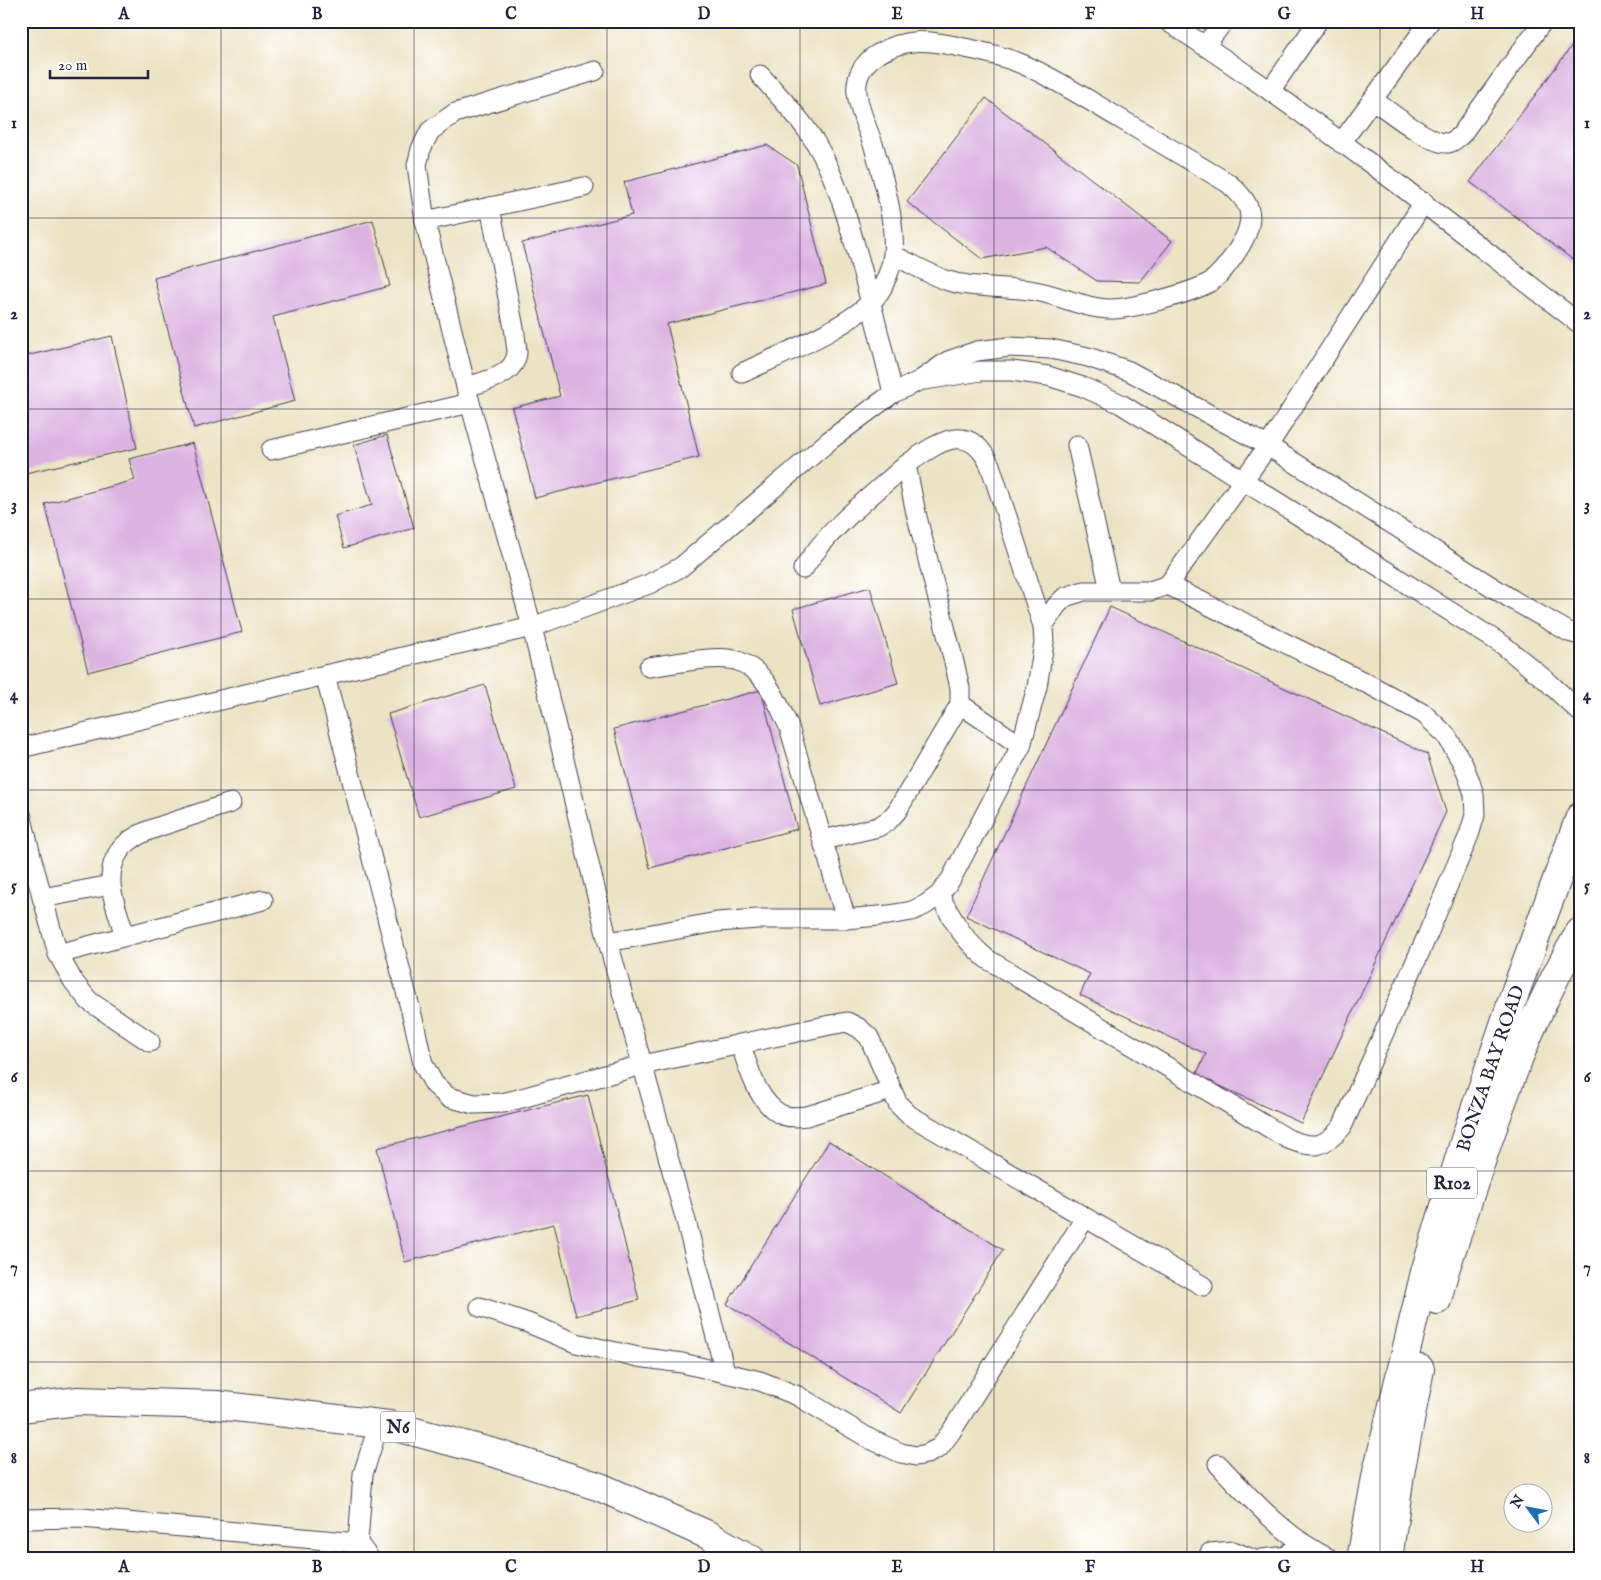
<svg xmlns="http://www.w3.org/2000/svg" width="1601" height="1580" viewBox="0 0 1601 1580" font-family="'IM FELL English',serif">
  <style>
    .building { fill: #dbb2e1 }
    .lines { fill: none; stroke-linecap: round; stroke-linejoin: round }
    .lane-casing { stroke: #403f50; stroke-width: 21 }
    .primary-casing { stroke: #403f50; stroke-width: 30 }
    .highway-casing { stroke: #403f50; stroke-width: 30 }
    .lane { stroke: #fff; stroke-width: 19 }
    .primary { stroke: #fff; stroke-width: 28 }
    .highway { stroke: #fff; stroke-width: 28 }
    .grid { fill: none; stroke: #22223b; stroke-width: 1; stroke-opacity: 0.55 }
    .labels { text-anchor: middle; stroke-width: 5; stroke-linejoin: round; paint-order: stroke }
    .shield { fill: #fff; stroke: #646476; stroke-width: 1 }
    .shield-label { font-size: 18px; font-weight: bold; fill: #22223b }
    .street-label { font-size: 19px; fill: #22223b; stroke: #fff }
    .neatline { fill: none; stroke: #22223b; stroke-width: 2 }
    .grid-label { font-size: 16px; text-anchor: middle; font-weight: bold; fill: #22223b }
  </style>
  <rect width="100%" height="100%" fill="#fff"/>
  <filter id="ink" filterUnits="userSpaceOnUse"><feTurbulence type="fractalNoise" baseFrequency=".02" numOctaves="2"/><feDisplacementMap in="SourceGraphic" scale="10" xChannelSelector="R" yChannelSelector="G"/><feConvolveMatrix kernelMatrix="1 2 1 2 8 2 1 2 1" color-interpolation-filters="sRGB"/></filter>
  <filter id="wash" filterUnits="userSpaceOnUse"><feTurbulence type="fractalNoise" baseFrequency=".0096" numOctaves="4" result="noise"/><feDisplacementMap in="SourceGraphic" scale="20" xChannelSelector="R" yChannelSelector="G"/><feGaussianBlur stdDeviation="1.12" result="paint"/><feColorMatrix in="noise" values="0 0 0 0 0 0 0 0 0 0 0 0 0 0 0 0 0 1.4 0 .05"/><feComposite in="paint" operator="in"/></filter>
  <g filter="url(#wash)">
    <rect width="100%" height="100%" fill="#ece3c4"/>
    <g id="blocks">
      <!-- building -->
      <g class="building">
        <path d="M1580 35V265L1470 182Z"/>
        <path d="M986 98 1172 241 1140 282 1097 281 1046 247 982 259 907 202Z"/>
        <path d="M767 145 797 165 826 284 667 324 699 457 535 498 512 408 560 396 522 243 632 215 624 182Z"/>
        <path d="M373 220 390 286 273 317 295 401 194 428 154 278Z"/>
        <path d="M112 336 137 448 21 474V357Z"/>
        <path d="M387 435 414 528 344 548 335 516 372 505 354 445Z"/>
        <path d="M193 443 242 632 88 672 45 504 135 480 129 459Z"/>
        <path d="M870 587 898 683 820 706 793 609Z"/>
        <path d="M1110 607 1427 754 1446 812 1301 1123 1196 1075 1206 1054 1080 995 1090 974 966 916Z"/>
        <path d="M485 685 516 789 419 817 388 714Z"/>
        <path d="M761 690 797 829 650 868 614 729Z"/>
        <path d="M588 1095 639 1300 576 1316 554 1224 405 1262 377 1148Z"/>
        <path d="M829 1141 1003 1250 901 1413 727 1304Z"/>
      </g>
    </g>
  </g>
  <g filter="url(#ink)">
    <use href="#blocks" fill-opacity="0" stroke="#403f50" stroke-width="1"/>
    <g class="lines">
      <defs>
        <g id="lane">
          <path d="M1167 21C1310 114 1445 219 1580 324"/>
          <path d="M1205 46 1224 21"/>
          <path d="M595 71 455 113 430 131 421 149 417 165 425 221 470 403 532 627 608 942 686 1221 725 1372"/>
          <path d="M760 75C776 93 793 110 807 130 831 163 843 204 854 242 869 292 881 342 893 393"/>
          <path d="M1270 91 1318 21"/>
          <path d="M1373 100C1388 110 1430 145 1448 143 1453 142 1457 138 1461 135L1543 21"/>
          <path d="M1341 143 1430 21"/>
          <path d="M425 221 584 187"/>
          <path d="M742 373C779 355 863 323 882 288 887 278 892 265 893 254 896 222 883 177 874 147 868 129 859 112 857 93 855 76 864 62 878 54 906 37 929 40 960 47 981 51 1002 56 1022 64 1057 79 1091 102 1124 121 1159 142 1193 162 1228 183 1249 201 1257 214 1243 241 1235 255 1223 273 1210 282 1192 293 1129 310 1108 309 1083 308 1059 295 1035 291 1005 286 973 289 945 280 927 273 910 263 893 255"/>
          <path d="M925 380 981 371H1012L1048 376 1083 387 1121 404 1298 515 1503 645 1548 682 1580 712"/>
          <path d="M466 387C484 381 514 377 517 353 517 347 515 339 515 333L490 207"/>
          <path d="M1077 445 1110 590"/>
          <path d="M271 450 470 403"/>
          <path d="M803 569C830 527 869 498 906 465"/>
          <path d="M649 667C673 664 717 654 738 661 749 665 760 674 766 683 776 696 782 712 789 727L846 919"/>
          <path d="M325 675 415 1027 423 1064 434 1084 448 1097 474 1104 503 1103 642 1065 830 1025 847 1022 859 1028 869 1037 898 1104 909 1115 1203 1286"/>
          <path d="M1021 746 960 704V688L956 670 916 513 906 465C937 443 968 419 990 465L1043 626"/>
          <path d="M21 748 325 675 532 627 649 584 681 567 830 440 893 393 919 381 948 361 977 351 1009 347 1051 349 1088 357 1129 371 1268 446 1513 600 1569 632 1580 635"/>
          <path d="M21 814 31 856 58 954 73 981 89 1001 150 1042"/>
          <path d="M823 840 878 827 889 820 897 811 960 704"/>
          <path d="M939 895C955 923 962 938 987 959L1288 1139C1313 1149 1324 1148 1342 1127L1427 936 1469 835 1475 815 1474 794 1469 779 1463 764 1446 735 1424 714 1370 685 1168 585"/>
          <path d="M42 898 111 885"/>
          <path d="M125 936C121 921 112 900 111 884 109 841 142 832 176 821 194 815 212 809 231 803"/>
          <path d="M608 942 717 922 758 919H846L889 915 912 911 925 905 939 895 951 879 1021 746 1037 687 1044 643 1043 626 1057 605 1065 597 1084 591H1150L1168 585 1268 446 1424 202"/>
          <path d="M58 954 263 900"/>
          <path d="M740 1044C749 1067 756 1100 780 1114 788 1118 798 1117 807 1116L891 1090"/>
          <path d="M480 1307 528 1323 576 1343 638 1357 682 1363 760 1381 798 1396 870 1439 901 1453 916 1456 927 1454 939 1448 951 1432 1085 1218"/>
          <path d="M1218 1464C1252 1500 1285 1537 1330 1559"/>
          <path d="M21 1519 82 1518 358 1543"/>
          <path d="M370 1559 358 1543 363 1474 379 1424"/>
          <path d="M1207 1559 1210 1553 1233 1551 1252 1559"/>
          <path d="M1262 1559 1287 1556 1301 1542"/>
        </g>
        <g id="primary">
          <path d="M1437 1300 1444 1273C1483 1157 1517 1038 1580 932"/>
          <path id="s1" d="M1361 1559 1377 1472 1425 1272 1466 1136 1516 990 1580 817"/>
          <path d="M1388 1559 1401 1468 1420 1369"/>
        </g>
        <path id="highway" d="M21 1408 78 1401 217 1405 389 1425 498 1454 600 1487 708 1535 751 1559"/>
      </defs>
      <!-- lane casing -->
      <use href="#lane" class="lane-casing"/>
      <!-- primary casing -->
      <use href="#primary" class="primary-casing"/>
      <!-- highway casing -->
      <use href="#highway" class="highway-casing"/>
      <!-- lane -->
      <use href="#lane" class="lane"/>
      <!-- primary -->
      <use href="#primary" class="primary"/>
      <!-- highway -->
      <use href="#highway" class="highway"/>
    </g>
  </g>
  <!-- grid -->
  <path class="grid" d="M221 21V1559M414 21V1559M607 21V1559M800 21V1559M994 21V1559M1187 21V1559M1380 21V1559M21 218H1580M21 409H1580M21 599H1580M21 790H1580M21 981H1580M21 1171H1580M21 1362H1580"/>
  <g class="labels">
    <!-- shield labels -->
    <g class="shield">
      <rect x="1427" y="1167.5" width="50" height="31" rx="4"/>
      <rect x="380.5" y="1411.5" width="35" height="31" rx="4"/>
    </g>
    <g class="shield-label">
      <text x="1452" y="1189">R102</text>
      <text x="398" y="1433">N6</text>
    </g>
    <!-- street labels -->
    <g class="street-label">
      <text dy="7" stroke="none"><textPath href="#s1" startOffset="508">BONZA BAY ROAD</textPath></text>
    </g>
  </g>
  <!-- margin -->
  <rect width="1601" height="1580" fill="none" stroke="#fff" stroke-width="55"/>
  <!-- north arrow -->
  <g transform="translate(1528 1508) rotate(302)"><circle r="24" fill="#ffffff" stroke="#a7a7b1"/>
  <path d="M0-4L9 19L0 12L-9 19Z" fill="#1f6fb2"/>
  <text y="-8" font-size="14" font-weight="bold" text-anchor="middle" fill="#22223b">N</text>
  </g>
  <!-- scale -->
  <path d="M50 70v8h98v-8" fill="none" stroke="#22223b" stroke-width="2.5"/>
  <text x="58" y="70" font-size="15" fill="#22223b" stroke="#ffffff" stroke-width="4" paint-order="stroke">20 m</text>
  <rect x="28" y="28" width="1546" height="1524" class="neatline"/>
  <g class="grid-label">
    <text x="124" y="19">A</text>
    <text x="317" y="19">B</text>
    <text x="511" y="19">C</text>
    <text x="704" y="19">D</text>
    <text x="897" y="19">E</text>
    <text x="1090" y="19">F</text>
    <text x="1284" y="19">G</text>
    <text x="1477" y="19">H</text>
    <text x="14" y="128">1</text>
    <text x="1587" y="128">1</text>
    <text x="14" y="319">2</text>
    <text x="1587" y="319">2</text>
    <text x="14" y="510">3</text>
    <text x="1587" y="510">3</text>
    <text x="14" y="700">4</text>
    <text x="1587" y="700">4</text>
    <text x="14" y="891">5</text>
    <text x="1587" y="891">5</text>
    <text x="14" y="1082">6</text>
    <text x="1587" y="1082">6</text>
    <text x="14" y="1272">7</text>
    <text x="1587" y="1272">7</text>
    <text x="14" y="1463">8</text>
    <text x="1587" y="1463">8</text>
    <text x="124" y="1572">A</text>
    <text x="317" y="1572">B</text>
    <text x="511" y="1572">C</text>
    <text x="704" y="1572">D</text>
    <text x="897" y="1572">E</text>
    <text x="1090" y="1572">F</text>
    <text x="1284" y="1572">G</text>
    <text x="1477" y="1572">H</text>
  </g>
</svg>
